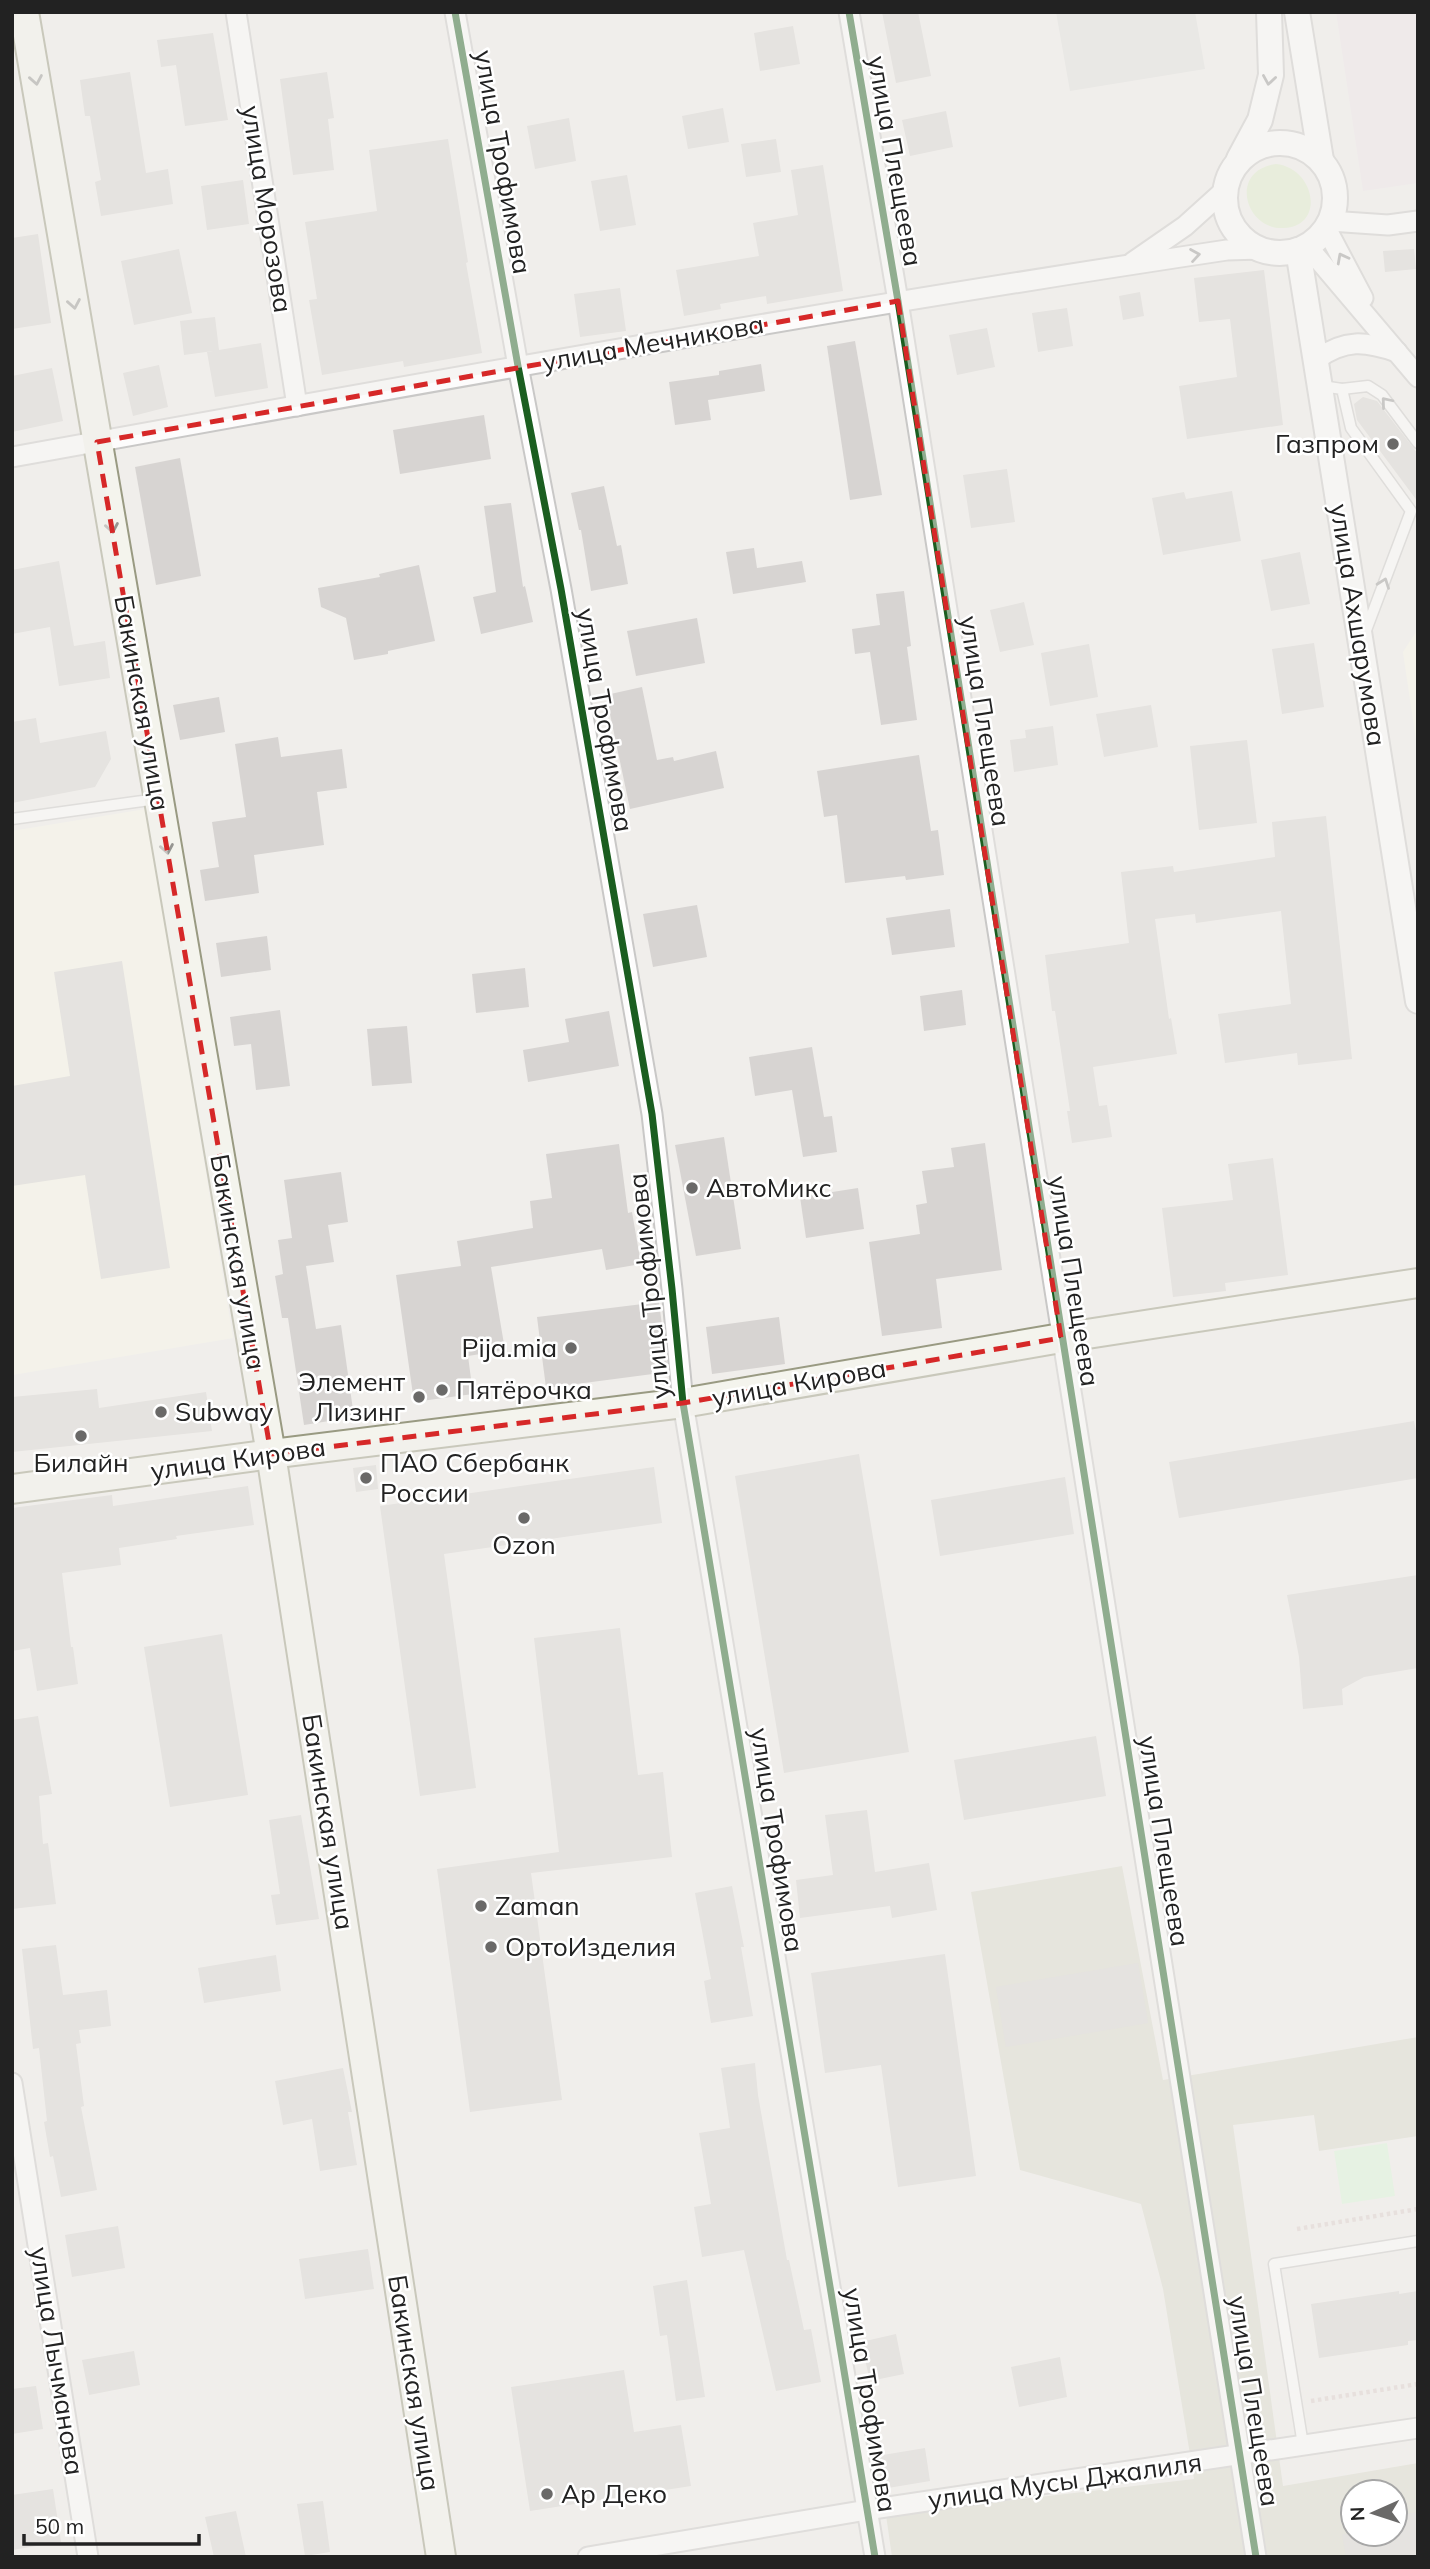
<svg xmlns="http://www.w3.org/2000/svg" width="1430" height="2569" viewBox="0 0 1430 2569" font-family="Mulish,sans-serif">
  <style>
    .industrial { fill: #ede4e9 }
    .education { fill: #f8f7e8 }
    .construction { fill: #d9d9cd; fill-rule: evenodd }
    .grass { fill: #ddeccb }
    .park { fill: #daf5da }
    .parking { fill: #e0dfde }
    .building { fill: #d7d4d2 }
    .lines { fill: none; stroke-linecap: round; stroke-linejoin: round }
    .service-casing { stroke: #c9c8c7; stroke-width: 13 }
    .minor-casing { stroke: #c9c8c7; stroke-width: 23 }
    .tertiary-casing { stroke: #c9c8c7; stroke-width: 28 }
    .secondary-casing { stroke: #999a82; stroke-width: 32 }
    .path { stroke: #dccecd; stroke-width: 4.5; stroke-dasharray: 3.5 3.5; stroke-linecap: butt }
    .service { stroke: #fdfcfc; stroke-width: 10 }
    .minor { stroke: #fdfcfc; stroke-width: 19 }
    .tertiary { stroke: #fdfcfc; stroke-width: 24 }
    .secondary { stroke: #f4f4ed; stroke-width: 28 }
    .cycleway-casing { stroke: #fff; stroke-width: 11 }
    .cycleway { stroke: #1b5e20; stroke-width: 7 }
    .oneway { stroke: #969692 }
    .oneway2 { stroke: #9a9a9a }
    .marked { fill: none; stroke: #d62828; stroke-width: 5; stroke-dasharray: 14 9; stroke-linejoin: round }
    .poi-dot { fill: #6a6968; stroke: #fff; stroke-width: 2.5 }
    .labels { text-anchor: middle; stroke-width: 5; stroke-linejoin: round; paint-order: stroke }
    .street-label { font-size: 26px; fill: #222; stroke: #fff }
    .poi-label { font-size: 26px; fill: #222; stroke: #fff; text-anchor: start }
  </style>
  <rect width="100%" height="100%" fill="#f0eeeb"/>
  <!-- industrial -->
  <path class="industrial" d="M1336 12H1418V183L1363 191Z"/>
  <!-- education -->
  <g class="education">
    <path d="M1418 629V753L1403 652Z"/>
    <path d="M146 809 233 1338 12 1375V831Z"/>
  </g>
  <!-- construction -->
  <path class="construction" d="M1122 1866 1163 2080 1418 2037V2136L1319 2151 1314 2115 1233 2125 1283 2486 1418 2463V2557H892L886 2515 1194 2479 1163 2289 1141 2204 1020 2170 971 1892ZM1353 2492H1395V2534H1353Z"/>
  <!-- grass -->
  <path class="grass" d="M1276 164C1315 168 1326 226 1284 228 1245 231 1228 170 1276 164Z"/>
  <!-- park -->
  <path class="park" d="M1387 2143 1395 2196 1342 2204 1334 2151Z"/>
  <!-- parking -->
  <path class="parking" d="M1056 12H1195L1205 69 1070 91Z"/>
  <!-- building -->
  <g class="building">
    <path d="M882 12H918L931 76 896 83Z"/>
    <path d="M793 26 800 64 760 71 754 33Z"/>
    <path d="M213 33 228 120 185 126 176 65 161 67 157 40Z"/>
    <path d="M130 72 146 173 168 169 173 204 101 216 95 182 101 180 90 116H85L80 80Z"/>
    <path d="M327 72 334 118 328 119 334 170 293 175 280 79Z"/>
    <path d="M723 108 729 142 688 149 682 116Z"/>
    <path d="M946 111 953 147 910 156 902 120Z"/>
    <path d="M569 118 576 161 535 169 527 126Z"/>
    <path d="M448 139 468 262 466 263 482 353 404 367 403 361 322 375 309 300 317 299 305 222 377 211 369 150Z"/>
    <path d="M776 139 781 172 746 177 741 144Z"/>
    <path d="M823 165 843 291 767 304 766 296 720 304 721 309 684 316 676 270 759 256 753 223 798 215 791 170Z"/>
    <path d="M627 175 636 225 600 231 591 181Z"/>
    <path d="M243 180 249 224 207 230 201 186Z"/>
    <path d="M38 234 51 323 12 329V238Z"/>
    <path d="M179 249 192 313 134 325 121 261Z"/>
    <path d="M1414 249 1416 269 1385 272 1383 251Z"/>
    <path d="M1264 270 1283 425 1187 439 1179 386 1237 377 1230 319 1199 322 1194 278Z"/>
    <path d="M620 288 626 331 580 337 574 294Z"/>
    <path d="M1140 292 1144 316 1123 320 1119 296Z"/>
    <path d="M1067 308 1073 346 1038 352 1032 313Z"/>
    <path d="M215 317 219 350 261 343 268 388 215 397 207 352 213 351 184 355 180 321Z"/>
    <path d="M987 328 995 367 957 375 949 335Z"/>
    <path d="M855 341 882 495 850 500 827 346Z"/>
    <path d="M761 364 765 391 708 400 711 420 675 425 669 382 719 375V371Z"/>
    <path d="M159 365 168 407 133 416 123 373Z"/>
    <path d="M52 368 63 421 12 432V376Z"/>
    <path d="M1363 397 1377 401 1418 454V502L1357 420 1354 404Z"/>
    <path d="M484 415 491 459 400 474 393 430Z"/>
    <path d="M180 458 201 576 156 585 135 467Z"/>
    <path d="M1007 469 1015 522 971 528 963 475Z"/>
    <path d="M604 486 617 546 621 545 628 584 591 591 581 530H579L571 493Z"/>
    <path d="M1232 491 1241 541 1163 555 1152 498 1184 492 1186 499Z"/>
    <path d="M511 503 523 587 525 586 533 622 481 634 473 597 496 592 484 506Z"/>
    <path d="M754 548 757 568 802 561 806 582 733 594 726 552Z"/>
    <path d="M1300 552 1310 604 1271 611 1261 560Z"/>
    <path d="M59 561 74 646 105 641 110 678 59 686 50 627 12 634V570Z"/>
    <path d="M419 565 435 641 388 651V654L354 660 346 618 321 607 318 588 380 577 379 574Z"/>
    <path d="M904 591 911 646 907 647 917 720 881 725 870 652 855 654 852 629 880 625 876 594Z"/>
    <path d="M1024 602 1034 645 1000 652 990 610Z"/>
    <path d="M697 618 705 663 636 676 627 631Z"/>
    <path d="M1314 643 1324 707 1282 714 1272 649Z"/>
    <path d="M1089 644 1098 697 1050 706 1041 653Z"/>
    <path d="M642 687 657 760 673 757 674 761 716 751 724 788 630 809 606 695Z"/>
    <path d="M219 697 225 732 180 740 173 705Z"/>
    <path d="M1151 705 1158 747 1104 757 1096 714Z"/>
    <path d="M36 718 40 743 106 731 111 759 95 787 12 803V722Z"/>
    <path d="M1053 726 1058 765 1014 772 1010 740 1026 738 1025 730Z"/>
    <path d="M278 737 281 757 342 749 347 788 317 792 324 845 254 855 259 893 205 901 200 870 219 867 212 822 246 817 235 744Z"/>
    <path d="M1247 740 1257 823 1199 830 1190 746Z"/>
    <path d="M919 755 931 831 938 830 944 875 906 880 905 876 845 883 837 815 824 817 817 771Z"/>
    <path d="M1326 816 1352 1059 1298 1065 1297 1053 1225 1063 1218 1014 1291 1004 1281 911 1196 923 1195 914 1155 919 1169 1019 1171 1018 1177 1054 1093 1067 1099 1106 1107 1105 1112 1137 1072 1143 1067 1111H1070L1055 1011H1052L1045 955 1129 943 1121 872 1173 866 1174 872 1275 857 1272 822Z"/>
    <path d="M697 905 707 957 653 967 643 914Z"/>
    <path d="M950 909 955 947 892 955 886 918Z"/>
    <path d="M267 936 271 970 221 977 216 943Z"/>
    <path d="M122 961 170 1268 101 1279 85 1175 12 1186V1086L70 1076 54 972Z"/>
    <path d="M525 968 529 1007 476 1013 472 974Z"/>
    <path d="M962 990 966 1025 924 1031 920 996Z"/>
    <path d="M280 1010 290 1086 256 1090 251 1044 234 1046 230 1017Z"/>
    <path d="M609 1011 619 1066 528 1082 523 1050 569 1042 565 1019Z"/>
    <path d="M407 1026 412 1083 372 1086 367 1029Z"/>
    <path d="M812 1047 824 1117 832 1116 837 1152 803 1157 792 1090 755 1096 749 1057Z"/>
    <path d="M724 1137 741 1249 696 1256 675 1145Z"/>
    <path d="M985 1143 1002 1270 936 1279 942 1328 882 1336 869 1242 920 1234 916 1205 927 1203 922 1171 954 1167 951 1148Z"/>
    <path d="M619 1144 628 1213 632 1212 641 1264 606 1270 602 1249 491 1267 505 1350 468 1356 473 1394 414 1402 396 1275 461 1266 457 1241 533 1228 530 1201 552 1198 546 1154Z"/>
    <path d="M1273 1158 1288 1275 1225 1283 1226 1291 1173 1297 1162 1208 1233 1200 1228 1164Z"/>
    <path d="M341 1172 348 1222 328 1225 334 1262 306 1266 316 1329 341 1325 354 1417 304 1425 288 1318H282L275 1276 283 1274 278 1240 292 1238 284 1180Z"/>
    <path d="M858 1188 864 1229 806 1238 800 1197Z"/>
    <path d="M659 1302 668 1372 546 1388 537 1317Z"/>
    <path d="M779 1317 785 1364 712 1374 706 1327Z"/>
    <path d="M97 1389 99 1408 206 1392 212 1431 12 1452V1397Z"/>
    <path d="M1414 1421 1418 1441V1478L1179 1518 1169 1462Z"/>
    <path d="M859 1454 909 1752 784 1773 735 1476Z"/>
    <path d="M376 1465 378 1489 356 1492 353 1468Z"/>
    <path d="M654 1467 662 1523 444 1554 476 1788 420 1796 380 1506Z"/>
    <path d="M1065 1477 1074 1534 940 1556 931 1500Z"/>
    <path d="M248 1486 254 1525 176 1536 177 1539 119 1548 121 1565 62 1573 71 1647H73L78 1684 37 1691 30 1648 12 1651V1508L112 1495 113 1506Z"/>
    <path d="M1418 1575V1668L1364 1677 1342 1689 1343 1705 1303 1709 1299 1657 1287 1595Z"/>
    <path d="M620 1628 638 1775 663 1772 672 1857 531 1873 562 2100 470 2112 437 1869 559 1852 534 1638Z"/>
    <path d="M222 1634 248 1795 170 1807 144 1647Z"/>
    <path d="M38 1716 52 1794 39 1796 43 1844 48 1843 56 1904 12 1909V1720Z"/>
    <path d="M1096 1736 1106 1796 964 1820 954 1760Z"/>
    <path d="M867 1810 875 1872 929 1863 937 1910 892 1918 890 1906 800 1918 796 1880 833 1875 825 1815Z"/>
    <path d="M301 1815 319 1919 276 1925 271 1895 280 1894 269 1820Z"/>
    <path d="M732 1886 744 1947H741L753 2016 711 2023 704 1981 711 1979 695 1893Z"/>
    <path d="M56 1945 63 1995 107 1990 111 2026 79 2030 81 2043 76 2044 84 2106 81 2107 97 2190 61 2197 53 2156 50 2157 44 2122 47 2121 39 2048 33 2049 22 1949Z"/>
    <path d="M945 1954 976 2176 898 2187 881 2065 825 2073 811 1973Z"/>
    <path d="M276 1955 281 1991 204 2003 198 1968Z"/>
    <path d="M1138 1963 1148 2023 1006 2047 996 1987Z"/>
    <path d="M755 2063 758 2095 787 2260H789L804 2330 811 2329 821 2382 776 2391 744 2250 702 2257 694 2207 711 2204 699 2133 730 2128 721 2068Z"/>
    <path d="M343 2068 352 2112H348L357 2165 320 2171 312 2119 283 2125 275 2081Z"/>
    <path d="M118 2226 125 2268 72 2277 65 2235Z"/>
    <path d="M368 2249 374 2289 305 2299 299 2259Z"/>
    <path d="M687 2280 705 2397 676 2401 667 2335 660 2336 653 2286Z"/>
    <path d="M1399 2291V2294L1418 2291V2340L1408 2341V2345L1319 2358 1311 2304Z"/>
    <path d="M896 2334 904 2374 870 2381 861 2342Z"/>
    <path d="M134 2351 140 2385 89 2395 82 2360Z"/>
    <path d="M1060 2357 1067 2397 1019 2407 1011 2367Z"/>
    <path d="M624 2370 634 2432 681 2425 691 2486 530 2511 511 2387Z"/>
    <path d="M36 2386 43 2429 12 2434V2389Z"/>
    <path d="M925 2448 930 2481 882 2489 877 2456Z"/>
    <path d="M53 2489 61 2542 12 2550V2495Z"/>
    <path d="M323 2501 330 2552 305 2556 297 2504Z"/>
    <path d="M236 2511 246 2557H214L205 2517Z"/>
    <path d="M1418 2512V2557H1346L1342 2534H1395V2516Z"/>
  </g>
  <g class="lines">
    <defs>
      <g id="service">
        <path d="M1322 386 1342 389 1351 428 1411 511 1365 633"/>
        <path d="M1342 389 1368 386 1382 395 1418 443"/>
        <path d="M12 819 157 799"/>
        <path d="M1303 2445 1274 2264 1418 2241"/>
      </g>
      <g id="minor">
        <path d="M236 12 297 406"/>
        <path d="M455 12 518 366 561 589 652 1114 672 1289 683 1403 875 2557"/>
        <path d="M849 12 898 301 1256 2557"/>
        <path d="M1330 221 1388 225 1418 221"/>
        <path d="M1326 228 1363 298"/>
        <path d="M1307 246 1418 377"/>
        <path d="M1133 262 1185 226 1226 189"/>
        <path d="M1317 359C1345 339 1365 341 1397 352"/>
        <path d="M12 457C416 384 821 311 1227 250L1261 249"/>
        <path d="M12 2083 88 2557"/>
        <path d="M588 2557 867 2510 1418 2428"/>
      </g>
      <g id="tertiary">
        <path d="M1297 12 1321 160"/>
        <circle cx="1280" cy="198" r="55"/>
        <path d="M1239 159 1260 120 1271 75 1269 12"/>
        <path d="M1298 250 1418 1001"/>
      </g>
      <g id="secondary">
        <path d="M24 12 271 1454 441 2557"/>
        <path d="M12 1489 271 1454 683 1403 1061 1338 1418 1283"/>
      </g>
    </defs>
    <!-- service casing -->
    <use href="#service" class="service-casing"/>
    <!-- minor casing -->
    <use href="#minor" class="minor-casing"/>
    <!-- tertiary casing -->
    <use href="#tertiary" class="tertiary-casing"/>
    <!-- secondary casing -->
    <use href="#secondary" class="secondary-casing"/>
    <!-- path -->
    <g class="path">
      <path d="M1297 2229 1418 2209"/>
      <path d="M1311 2401 1418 2384"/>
    </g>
    <!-- service -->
    <use href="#service" class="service"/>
    <!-- minor -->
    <use href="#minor" class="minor"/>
    <!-- tertiary -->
    <use href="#tertiary" class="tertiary"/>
    <!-- secondary -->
    <use href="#secondary" class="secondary"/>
    <defs>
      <g id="cycleway">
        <path d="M455 12 518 366 561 589 652 1114 672 1289 683 1403 875 2557"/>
        <path d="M849 12 898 301 1256 2557"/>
      </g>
    </defs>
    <!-- cycleway casing -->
    <use href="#cycleway" class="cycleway-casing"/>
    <!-- cycleway -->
    <use href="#cycleway" class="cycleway"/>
  </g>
  <!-- one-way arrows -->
  <defs><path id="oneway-chevron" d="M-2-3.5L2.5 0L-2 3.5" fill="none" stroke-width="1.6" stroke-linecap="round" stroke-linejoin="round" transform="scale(1.75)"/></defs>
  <g class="oneway">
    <use href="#oneway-chevron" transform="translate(36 80) rotate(80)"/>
    <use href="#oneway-chevron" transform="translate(74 304) rotate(80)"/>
    <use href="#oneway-chevron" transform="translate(112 528) rotate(80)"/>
    <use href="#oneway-chevron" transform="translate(167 849) rotate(80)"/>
  </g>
  <g class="oneway2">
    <use href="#oneway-chevron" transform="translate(1269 80) rotate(99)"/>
    <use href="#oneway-chevron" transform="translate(1195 255) rotate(-9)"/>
    <use href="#oneway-chevron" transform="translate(1342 258) rotate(-118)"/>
    <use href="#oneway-chevron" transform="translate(1386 402) rotate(-130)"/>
    <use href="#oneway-chevron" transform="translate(1384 583) rotate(-70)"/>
  </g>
  <!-- marked area -->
  <path d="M0 0H1430V2569H0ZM898 301 1061 1338 683 1403 271 1454 97 442Z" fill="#f0eeeb" fill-opacity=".55" fill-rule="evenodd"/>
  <path class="marked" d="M898 301 1061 1338 683 1403 271 1454 97 442Z"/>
  <!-- markers -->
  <g class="poi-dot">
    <circle cx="1393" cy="444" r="7"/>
    <circle cx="692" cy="1188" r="7"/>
    <circle cx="571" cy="1348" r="7"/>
    <circle cx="442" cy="1390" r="7"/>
    <circle cx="419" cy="1397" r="7"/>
    <circle cx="161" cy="1412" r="7"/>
    <circle cx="81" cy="1436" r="7"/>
    <circle cx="366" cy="1478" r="7"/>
    <circle cx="524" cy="1518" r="7"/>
    <circle cx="481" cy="1906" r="7"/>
    <circle cx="491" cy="1947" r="7"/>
    <circle cx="547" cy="2494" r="7"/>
  </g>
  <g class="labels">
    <!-- street labels -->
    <g class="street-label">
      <text transform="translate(895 161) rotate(80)" y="9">улица Плещеева</text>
      <text transform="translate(503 162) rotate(80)" y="9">улица Трофимова</text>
      <text transform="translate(267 209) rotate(81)" y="9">улица Морозова</text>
      <text transform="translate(653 343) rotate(-10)" y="9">улица Мечникова</text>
      <text transform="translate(1358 625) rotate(81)" y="9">улица Ахшарумова</text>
      <text transform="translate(142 703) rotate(80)" y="9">Бакинская улица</text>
      <text transform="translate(605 720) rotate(80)" y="9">улица Трофимова</text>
      <text transform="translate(985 721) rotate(81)" y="9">улица Плещеева</text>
      <text transform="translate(238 1262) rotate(80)" y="9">Бакинская улица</text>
      <text transform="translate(1074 1281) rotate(81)" y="9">улица Плещеева</text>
      <text transform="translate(649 1286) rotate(-96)" y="9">улица Трофимова</text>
      <text transform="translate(799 1383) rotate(-10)" y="9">улица Кирова</text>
      <text transform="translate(238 1459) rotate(-8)" y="9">улица Кирова</text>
      <text transform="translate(328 1822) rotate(81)" y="9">Бакинская улица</text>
      <text transform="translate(777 1840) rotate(81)" y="9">улица Трофимова</text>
      <text transform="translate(1164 1841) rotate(81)" y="9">улица Плещеева</text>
      <text transform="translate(57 2361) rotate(81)" y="9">улица Лычманова</text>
      <text transform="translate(414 2383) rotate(81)" y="9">Бакинская улица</text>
      <text transform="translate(870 2400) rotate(81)" y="9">улица Трофимова</text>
      <text transform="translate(1254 2401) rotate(81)" y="9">улица Плещеева</text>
      <text transform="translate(1065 2481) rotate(-8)" y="9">улица Мусы Джалиля</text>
    </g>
    <!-- poi labels -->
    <g class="poi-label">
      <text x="1379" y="453" text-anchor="end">Газпром</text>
      <text x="706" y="1197">АвтоМикс</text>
      <text x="557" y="1357" text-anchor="end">Pija.mia</text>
      <text x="405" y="1391" text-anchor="end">Элемент<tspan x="405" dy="30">Лизинг</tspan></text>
      <text x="456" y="1399">Пятёрочка</text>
      <text x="175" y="1421">Subway</text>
      <text x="81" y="1472" text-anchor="middle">Билайн</text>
      <text x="380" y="1472">ПАО Сбербанк<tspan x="380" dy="30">России</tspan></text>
      <text x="524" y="1554" text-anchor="middle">Ozon</text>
      <text x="495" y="1915">Zaman</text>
      <text x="505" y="1956">ОртоИзделия</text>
      <text x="561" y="2503">Ар Деко</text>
    </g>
  </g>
  <!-- border -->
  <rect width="1430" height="2569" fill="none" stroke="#222222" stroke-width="28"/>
  <!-- north arrow -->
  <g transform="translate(1374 2513) rotate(267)"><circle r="33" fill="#ffffff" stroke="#a7a7a7" stroke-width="2"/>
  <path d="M0-5L12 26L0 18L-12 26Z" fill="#6a6968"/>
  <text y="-10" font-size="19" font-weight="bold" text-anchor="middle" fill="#222222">N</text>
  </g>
  <!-- scale -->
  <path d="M24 2534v10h175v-10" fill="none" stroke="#222222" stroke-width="3.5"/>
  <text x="35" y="2534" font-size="21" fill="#222222" stroke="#ffffff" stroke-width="5" paint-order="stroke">50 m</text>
</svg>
